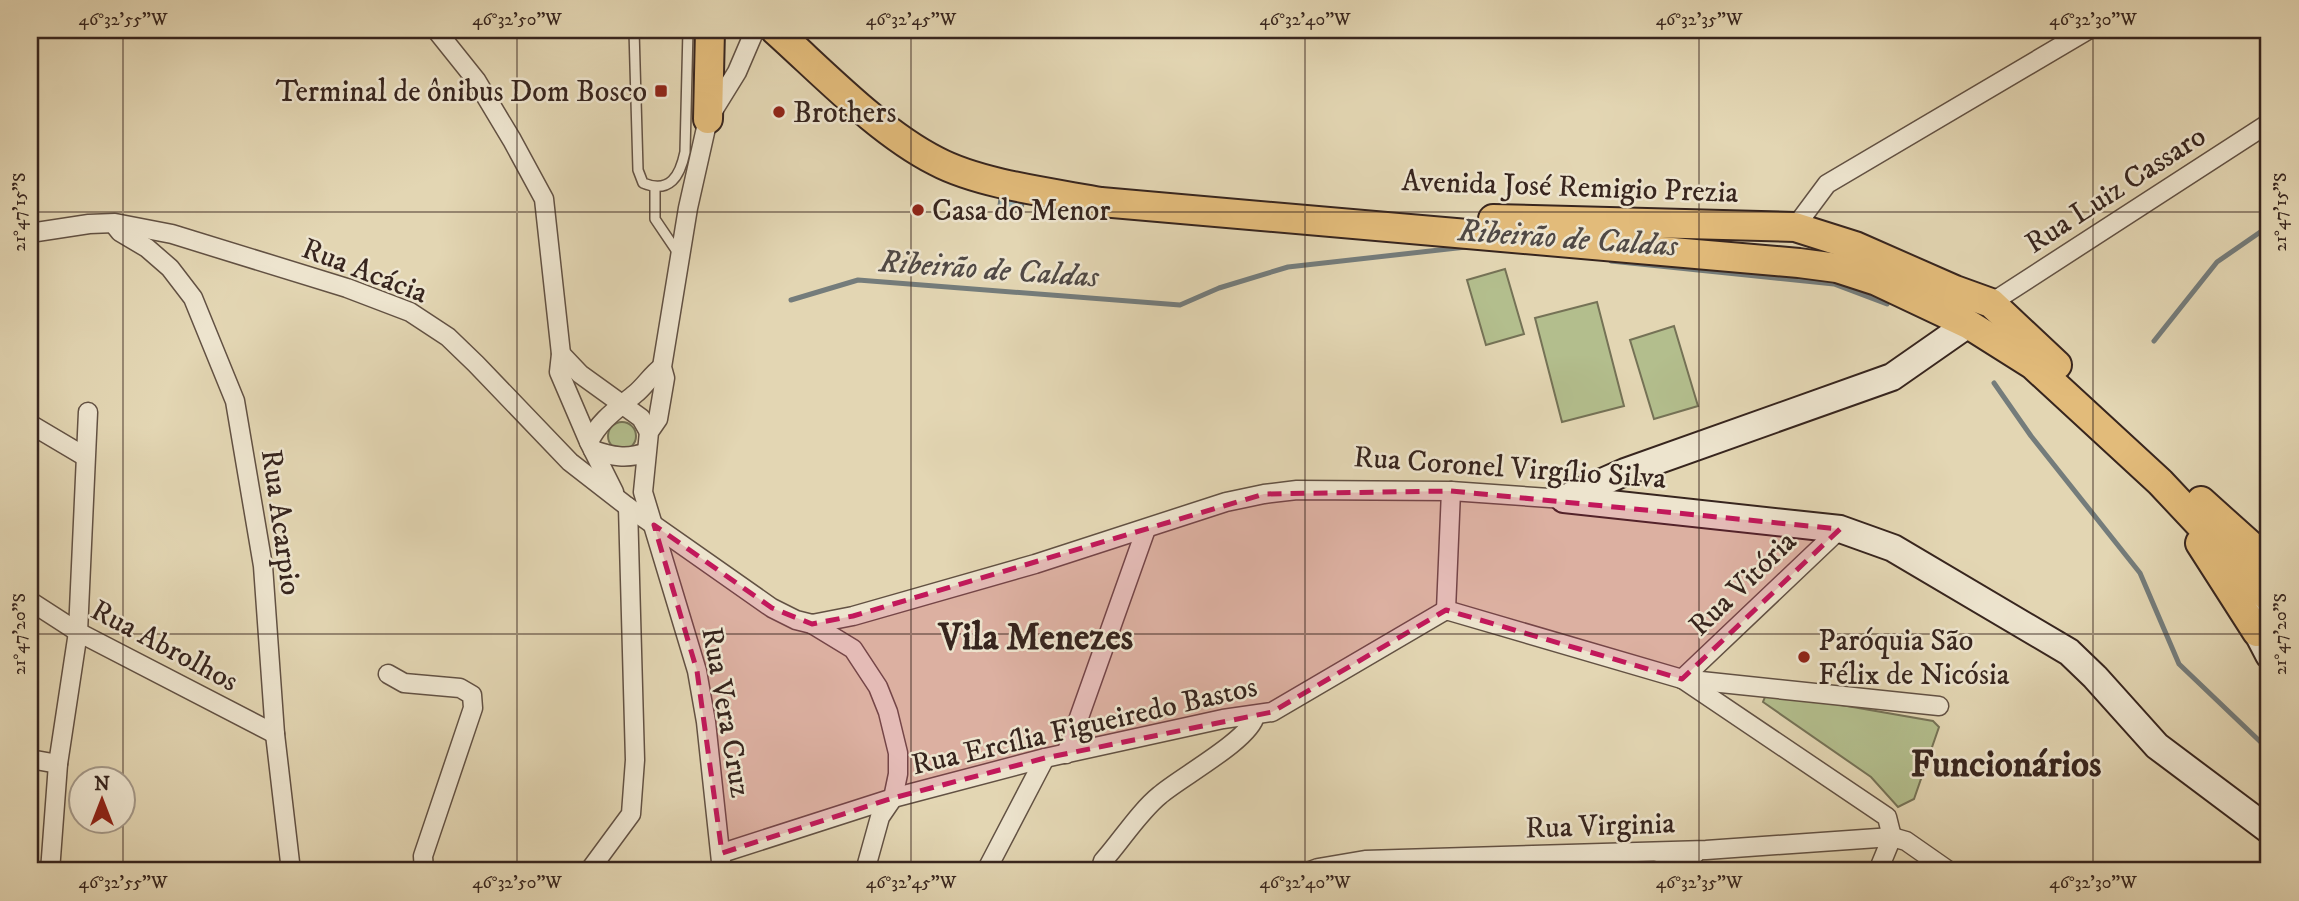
<svg xmlns="http://www.w3.org/2000/svg" width="2299" height="901" viewBox="0 0 2299 901" font-family="'IM FELL DW Pica',serif">
  <style>
    .green { fill: #b3be8d; stroke: #757256; stroke-width: 2 }
    .water { fill: #9cb6b9; stroke: #747c7b; stroke-width: 2 }
    .lines { fill: none; stroke-linecap: round; stroke-linejoin: round }
    .stream { stroke: #747c7b; stroke-width: 5 }
    .lane-casing { stroke: #625143; stroke-width: 12 }
    .street-casing { stroke: #625143; stroke-width: 21 }
    .secondary-casing { stroke: #37251e; stroke-width: 30 }
    .primary-casing { stroke: #37251e; stroke-width: 32 }
    .lane { stroke: #ede4ce; stroke-width: 9 }
    .street { stroke: #ede4ce; stroke-width: 18 }
    .secondary { stroke: #ede4ce; stroke-width: 26 }
    .primary { stroke: #e2bb7a; stroke-width: 28 }
    .marked { fill: #c2185b; fill-opacity: 0.2; stroke: #c2185b; stroke-width: 5; stroke-dasharray: 14 9; stroke-linejoin: round }
    .ticks { fill: none; stroke: #37251e; stroke-width: 2; stroke-opacity: 0.45 }
    .poi-dot { fill: #8f2418; stroke: #ede4ce; stroke-width: 2.5 }
    .labels { text-anchor: middle; stroke-width: 5; stroke-linejoin: round; paint-order: stroke }
    .poi-label { font-size: 30px; fill: #37251e; stroke: #ede4ce; text-anchor: start }
    .street-label { font-size: 30px; fill: #37251e; stroke: #ede4ce }
    .water-label { font-size: 32px; font-style: italic; fill: #504945; stroke: #ede4ce }
    .district-label { font-size: 37px; font-weight: bold; fill: #37251e; stroke: #ede4ce }
    .neatline { fill: none; stroke: #37251e; stroke-width: 2.5 }
    .ticks-label { font-size: 18px; text-anchor: middle; fill: #37251e }
  </style>
  <rect width="100%" height="100%" fill="#e3d6b3"/>
  <filter id="stains"><feTurbulence type="fractalNoise" baseFrequency=".00286" numOctaves="4"/><feColorMatrix values="0 0 0 0 .2 0 0 0 0 .09 0 0 0 0 .02 0 0 0 .5 -.17"/></filter>
  <radialGradient id="worn" r=".72"><stop offset=".6" stop-color="#630" stop-opacity="0"/><stop offset="1" stop-color="#630" stop-opacity=".3"/></radialGradient>
  <!-- green -->
  <g class="green">
    <path d="M1505 269 1524 334 1486 345 1467 280Z"/>
    <path d="M1597 302 1624 406 1562 422 1535 318Z"/>
    <path d="M1674 326 1698 406 1654 419 1630 340Z"/>
    <circle cx="622" cy="436" r="14"/>
    <path d="M1767 692 1933 721 1939 727 1914 799 1898 807 1871 777 1763 702Z"/>
    <path d="M1503 865 1609 868V871H1498Z"/>
  </g>
  <!-- water -->
  <path class="water" d="M1000 195 1024 199 1022 213 998 209Z"/>
  <g class="lines">
    <!-- stream -->
    <g class="stream">
      <path d="M1611 261 1834 284 1887 304"/>
      <path d="M791 300 858 280 1180 305 1219 288 1288 267 1466 247"/>
      <path d="M2154 341 2217 262 2269 226"/>
      <path d="M1994 383 2031 436 2140 573 2179 664 2269 750"/>
    </g>
    <defs>
      <g id="lane">
        <path d="M634 30 638 170 643 183C670 194 680 176 685 152L688 30"/>
        <path d="M655 188V219L678 253"/>
      </g>
      <g id="street">
        <path d="M436 30 476 80 512 140 544 199 561 354 559 372 589 442 614 492"/>
        <path d="M116 227 120 232 147 248 170 268 193 298 235 401 263 566 275 734 291 871"/>
        <path d="M1795 227 1827 184 2088 30"/>
        <path d="M30 233 89 224 115 223 172 234 347 288 410 312 448 337 476 364 570 462 628 507 772 608 796 620 812 624 853 616 1035 564 1226 502 1264 494 1297 490 1451 491 1564 499"/>
        <path d="M1991 303 2269 123"/>
        <path d="M561 354 580 374 641 418 649 432"/>
        <path d="M30 424 84 456"/>
        <path d="M589 442C599 421 617 409 635 394 645 386 651 375 662 367"/>
        <path d="M593 450C611 456 627 460 646 452"/>
        <path d="M30 601 78 632 275 734"/>
        <path d="M1446 610 1451 491"/>
        <path d="M812 624 853 649 878 687 888 712 898 753V774L893 798 880 817 865 871"/>
        <path d="M388 674 404 683 460 688 472 695 473 708 423 856 424 871"/>
        <path d="M1682 679 1840 529"/>
        <path d="M1684 680 1887 817 1892 837"/>
        <path d="M1066 754 1146 529"/>
        <path d="M30 759 58 764"/>
        <path d="M722 853 893 798 1045 758 1223 719 1272 712 1446 610 1682 679 1939 706"/>
        <path d="M50 871 58 764 78 632 88 412"/>
        <path d="M589 871 631 814 635 760 628 507"/>
        <path d="M722 871 706 722 697 671 643 492 649 432 658 419 665 378 662 367 688 208 708 119 737 72 755 30"/>
        <path d="M986 871 1045 758"/>
        <path d="M1100 871 1103 861C1121 841 1139 812 1160 795 1179 778 1250 740 1255 716"/>
        <path d="M1310 871 1318 868 1365 860 1706 850 1892 837 1906 841 1949 871"/>
        <path d="M1653 871 1695 854"/>
        <path d="M1878 871 1892 837"/>
      </g>
      <g id="secondary">
        <path d="M1566 498 1625 472 1892 377 1968 324"/>
        <path d="M1564 499 1840 529 1893 548 2069 652 2095 677 2157 746 2269 830"/>
        <path d="M2269 590 2266 595 2257 632 2269 655"/>
      </g>
      <g id="primary">
        <path d="M775 30C823 73 879 132 936 161 979 184 1052 193 1101 202L1799 263 1837 268 1877 281 1968 324 2033 365 2160 482 2269 598"/>
        <path d="M708 119 710 30"/>
        <path d="M1493 219 1795 227 1855 246 1955 290 1991 303 2057 365"/>
        <path d="M2201 501 2269 562"/>
        <path d="M2200 543 2257 632"/>
      </g>
    </defs>
    <!-- lane casing -->
    <use href="#lane" class="lane-casing"/>
    <!-- street casing -->
    <use href="#street" class="street-casing"/>
    <!-- secondary casing -->
    <use href="#secondary" class="secondary-casing"/>
    <!-- primary casing -->
    <use href="#primary" class="primary-casing"/>
    <!-- lane -->
    <use href="#lane" class="lane"/>
    <!-- street -->
    <use href="#street" class="street"/>
    <!-- secondary -->
    <use href="#secondary" class="secondary"/>
    <!-- primary -->
    <use href="#primary" class="primary"/>
  </g>
  <!-- marked area -->
  <path class="marked" d="M1451 491 1840 529 1682 679 1446 610 1272 712 1045 758 893 798 722 853 697 671 654 525 772 608 812 624 853 616 1264 494Z"/>
  <!-- ticks -->
  <path class="ticks" d="M123 30V871M517 30V871M911 30V871M1305 30V871M1699 30V871M2093 30V871M30 212H2269M30 634H2269"/>
  <!-- markers -->
  <g class="poi-dot">
    <rect x="654" y="84" width="14" height="14" rx="3.5"/>
    <circle cx="779" cy="112" r="7"/>
    <circle cx="918" cy="210" r="7"/>
    <circle cx="1804" cy="657" r="7"/>
  </g>
  <g class="labels">
    <!-- poi labels -->
    <g class="poi-label">
      <text x="647" y="101" text-anchor="end">Terminal de ônibus Dom Bosco</text>
      <text x="793" y="122">Brothers</text>
      <text x="932" y="220">Casa do Menor</text>
      <text x="1818" y="650">Paróquia São<tspan x="1818" dy="34">Félix de Nicósia</tspan></text>
    </g>
    <!-- street labels -->
    <g class="street-label">
      <text transform="translate(1570 186) rotate(2)" y="10">Avenida José Remigio Prezia</text>
      <text transform="translate(2115 189) rotate(-33)" y="10">Rua Luiz Cassaro</text>
      <text transform="translate(365 270) rotate(21)" y="10">Rua Acácia</text>
      <text transform="translate(1510 467) rotate(4)" y="10">Rua Coronel Virgílio Silva</text>
      <text transform="translate(282 522) rotate(82)" y="10">Rua Acarpio</text>
      <text transform="translate(1742 583) rotate(-44)" y="10">Rua Vitória</text>
      <text transform="translate(165 645) rotate(28)" y="10">Rua Abrolhos</text>
      <text transform="translate(727 712) rotate(80)" y="10">Rua Vera Cruz</text>
      <text transform="translate(1084 725) rotate(-13)" y="10">Rua Ercília Figueiredo Bastos</text>
      <text transform="translate(1600 825) rotate(-2)" y="10">Rua Virginia</text>
    </g>
    <!-- water labels -->
    <g class="water-label">
      <text transform="translate(1568 237) rotate(4)" y="11">Ribeirão de Caldas</text>
      <text transform="translate(989 268) rotate(4)" y="11">Ribeirão de Caldas</text>
    </g>
    <!-- district labels -->
    <g class="district-label">
      <text x="1036" y="649">Vila Menezes</text>
      <text x="2006" y="776">Funcionários</text>
    </g>
  </g>
  <!-- margin -->
  <rect width="2299" height="901" fill="none" stroke="#e3d6b3" stroke-width="77"/>
  <!-- north arrow -->
  <g transform="translate(102 800)"><circle r="33" fill="#ede4ce" stroke="#a49888" stroke-width="2"/>
  <path d="M0-5L12 26L0 18L-12 26Z" fill="#8f2418"/>
  <text y="-10" font-size="19" font-weight="bold" text-anchor="middle" fill="#37251e">N</text>
  </g>
  <rect x="38" y="38" width="2222" height="824" class="neatline"/>
  <g class="ticks-label">
    <text x="123" y="25">46°32'55"W</text>
    <text x="517" y="25">46°32'50"W</text>
    <text x="911" y="25">46°32'45"W</text>
    <text x="1305" y="25">46°32'40"W</text>
    <text x="1699" y="25">46°32'35"W</text>
    <text x="2093" y="25">46°32'30"W</text>
    <text transform="translate(19 212) rotate(-90)" y="6">21°47'15"S</text>
    <text transform="translate(2280 212) rotate(-90)" y="6">21°47'15"S</text>
    <text transform="translate(19 634) rotate(-90)" y="6">21°47'20"S</text>
    <text transform="translate(2280 634) rotate(-90)" y="6">21°47'20"S</text>
    <text x="123" y="888">46°32'55"W</text>
    <text x="517" y="888">46°32'50"W</text>
    <text x="911" y="888">46°32'45"W</text>
    <text x="1305" y="888">46°32'40"W</text>
    <text x="1699" y="888">46°32'35"W</text>
    <text x="2093" y="888">46°32'30"W</text>
  </g>
  <rect width="100%" height="100%" filter="url(#stains)"/>
  <rect width="100%" height="100%" fill="url(#worn)"/>
</svg>
